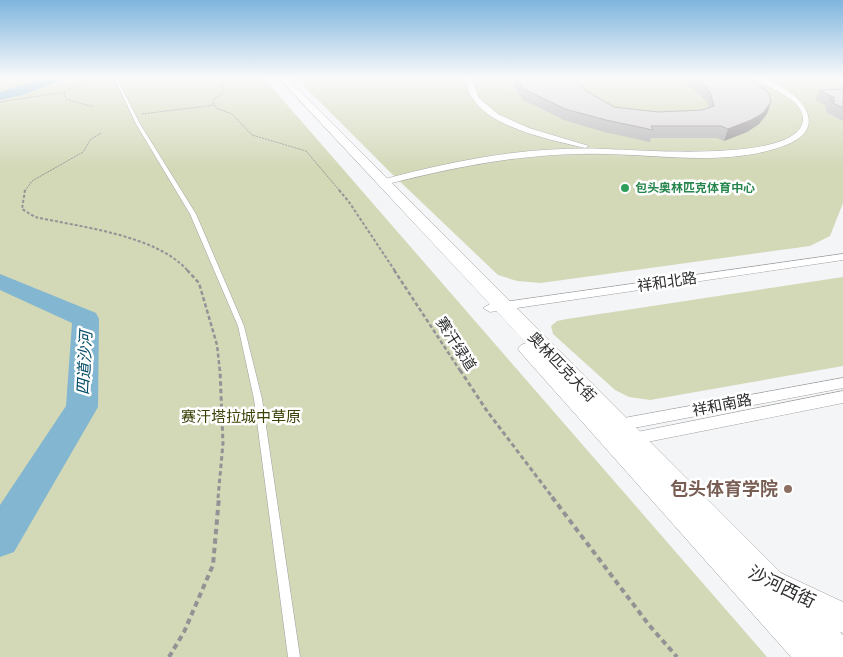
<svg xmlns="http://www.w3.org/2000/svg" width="843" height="657" viewBox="0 0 843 657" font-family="Mulish,'Noto Sans SC',sans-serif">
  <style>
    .green { fill: #d3d8b7 }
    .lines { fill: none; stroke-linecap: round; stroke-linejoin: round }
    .river { fill: #83b6d0; fill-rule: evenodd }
    .lane-casing { stroke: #9e9fa1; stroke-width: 1 }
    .street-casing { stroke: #9e9fa1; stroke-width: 1 }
    .secondary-casing { stroke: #9e9fa1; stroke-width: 1 }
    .path-far4 { stroke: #929394; stroke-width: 1; stroke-dasharray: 2 1; stroke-linecap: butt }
    .path-far3 { stroke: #929394; stroke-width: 2; stroke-dasharray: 3 2; stroke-linecap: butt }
    .path-far2 { stroke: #929394; stroke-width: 2.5; stroke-dasharray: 4 2.5; stroke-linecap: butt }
    .path-far1 { stroke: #929394; stroke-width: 3; stroke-dasharray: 4.5 3; stroke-linecap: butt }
    .path { stroke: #929394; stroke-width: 4; stroke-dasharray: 5.5 4; stroke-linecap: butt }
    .lane { fill: #fff; fill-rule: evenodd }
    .street { fill: #fff; fill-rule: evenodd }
    .secondary { fill: #fff; fill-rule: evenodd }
    .wall { fill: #bbb9b9 }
    .shaded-wall { fill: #999696 }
    .building { fill: #dad7d7; stroke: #999696 }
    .leisure-dot { fill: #2e9e5b; stroke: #fff; stroke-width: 2 }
    .education-dot { fill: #8d6e63; stroke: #fff; stroke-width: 2 }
    .labels { text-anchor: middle; stroke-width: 5; stroke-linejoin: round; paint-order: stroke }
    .far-leisure-label { font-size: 12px; font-weight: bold; fill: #27864d; stroke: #fff; text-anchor: start }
    .street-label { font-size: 15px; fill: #2d2e2e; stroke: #fff }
    .park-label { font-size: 15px; fill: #3c4106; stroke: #fff }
    .water-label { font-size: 16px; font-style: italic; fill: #044c67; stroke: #fff }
    .near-education-label { font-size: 18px; font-weight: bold; fill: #785e54; stroke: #fff; text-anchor: end }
    .near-street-label { font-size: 18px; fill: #2d2e2e; stroke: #fff }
  </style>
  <rect width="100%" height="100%" fill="#f4f5f7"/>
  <!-- green -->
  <g class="green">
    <path d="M0 77H263L767 657H0Z"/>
    <path d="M295 77H843V203L830 236 810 246 541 283 517 281 498 275 391 173Z"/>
    <path d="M843 277V366L650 400 629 397 615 390 553 334 551 326 557 321 567 319Z"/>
  </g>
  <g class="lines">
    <!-- river -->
    <g class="river">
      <path d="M48 77H65L63 80 22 95 0 100V92Z"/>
      <path d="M0 274 96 313 99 319 98 407 14 552 0 557V505L66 406 72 323 0 290Z"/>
    </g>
    <defs>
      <path id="lane" d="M114 77H116L140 124 196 214 244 326 262 399 300 657H288L254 399 238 326 190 214 136 124Z"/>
      <g id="street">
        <path d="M465 77H471L479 98 498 114 529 128 589 146 585 148C552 140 493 129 473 99 468 93 467 84 465 77Z"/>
        <path d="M751 77C781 76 842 123 786 145 724 169 647 152 582 154 514 155 450 168 384 185L379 182 381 180C430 167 479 156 530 151 554 149 578 148 602 149 632 149 804 165 803 118 802 97 764 87 751 77Z"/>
        <path d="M843 254V260L490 312 483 308 490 304Z"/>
        <path d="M843 378V388L613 432 607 430 605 426 607 422 613 420Z"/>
        <path d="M843 391V403L627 446 621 445 618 440 621 435 627 434Z"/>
      </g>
      <path id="secondary" d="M278 77H286L781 573 843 602V633L840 632 843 635V657H791L521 353 518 349 521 345 526 343Z"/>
    </defs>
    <!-- lane casing -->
    <use href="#lane" class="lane-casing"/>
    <!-- street casing -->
    <use href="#street" class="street-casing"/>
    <!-- secondary casing -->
    <use href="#secondary" class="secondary-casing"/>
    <!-- path-far4 -->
    <g class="path-far4">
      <path d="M220 77 223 88 222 93 214 99 213 103 216 108 232 114 252 135 306 151 340 191"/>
      <path d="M64 92 89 77"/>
      <path d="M0 102 64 92 66 99 93 107"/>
      <path d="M142 114 215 105"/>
      <path d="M25 191 32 181 83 152 91 139 101 133"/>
    </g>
    <!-- path-far3 -->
    <g class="path-far3">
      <path d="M25 190 22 209 35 217C80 227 157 235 188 271"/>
      <path d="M339 190 349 202 395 271"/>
    </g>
    <!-- path-far2 -->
    <g class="path-far2">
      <path d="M187 270 199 283 217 345 220 372"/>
      <path d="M394 270 461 372"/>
    </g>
    <!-- path-far1 -->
    <g class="path-far1">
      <path d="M460 370 487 411 553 498"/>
      <path d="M218 498 223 443 220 370"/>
    </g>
    <!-- path -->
    <g class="path">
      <path d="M552 497 649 625 677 657"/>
      <path d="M169 657 184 632 213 565 219 497"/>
    </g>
    <!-- lane -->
    <use href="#lane" class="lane"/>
    <!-- street -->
    <use href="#street" class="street"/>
    <!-- secondary -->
    <use href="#secondary" class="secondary"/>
  </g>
  <!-- wall -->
  <g class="wall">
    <path d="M513 77H573L585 90 614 107 658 112 702 110 709 108 707 102 697 92 682 82 670 77H747L767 114 759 124 747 132 724 141 717 138H651L650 142 604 132 564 120 523 100 513 85Z"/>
    <path d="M843 89V121L826 112 827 110 825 109 826 106 815 100 819 90Z"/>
  </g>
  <!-- shaded-wall -->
  <path class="shaded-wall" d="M771 102 767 114 759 124 747 132 724 141 728 129Z"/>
  <!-- building -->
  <g class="building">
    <path d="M515 77H573L585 90 614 107 658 112 702 110 714 106 710 92 700 82 692 77H747L769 93 771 102 763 113 751 120 728 129 721 126H651L653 130 606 120 565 109 524 89Z"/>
    <path d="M843 89V108L830 101H835L829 98H835L819 90Z"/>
  </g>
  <!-- sky -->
  <linearGradient id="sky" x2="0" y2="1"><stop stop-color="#7fb5de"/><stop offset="0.46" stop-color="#fafafb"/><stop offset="1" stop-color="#fafafb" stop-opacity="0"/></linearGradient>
  <rect width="843" height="169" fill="url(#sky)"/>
  <!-- markers -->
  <circle class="leisure-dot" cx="625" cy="188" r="5"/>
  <circle class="education-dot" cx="788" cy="489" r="5"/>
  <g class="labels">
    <!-- far-leisure labels -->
    <g class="far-leisure-label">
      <text x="635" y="192">包头奥林匹克体育中心</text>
    </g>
    <!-- street labels -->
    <g class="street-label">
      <text transform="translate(667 282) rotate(-8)" y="5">祥和北路</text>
      <text transform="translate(456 344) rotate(57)" y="5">赛汗绿道</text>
      <text transform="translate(562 367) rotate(46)" y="5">奥林匹克大街</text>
      <text transform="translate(722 405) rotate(-11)" y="5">祥和南路</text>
    </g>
    <!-- park labels -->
    <g class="park-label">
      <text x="241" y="422">赛汗塔拉城中草原</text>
    </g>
    <!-- water labels -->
    <g class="water-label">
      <text transform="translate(84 363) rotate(-87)" y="6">四道沙河</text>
    </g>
    <!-- near-education labels -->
    <g class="near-education-label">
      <text x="778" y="495">包头体育学院</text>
    </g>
    <!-- near-street labels -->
    <g class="near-street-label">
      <text transform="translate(782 587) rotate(26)" y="6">沙河西街</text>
    </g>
  </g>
</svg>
